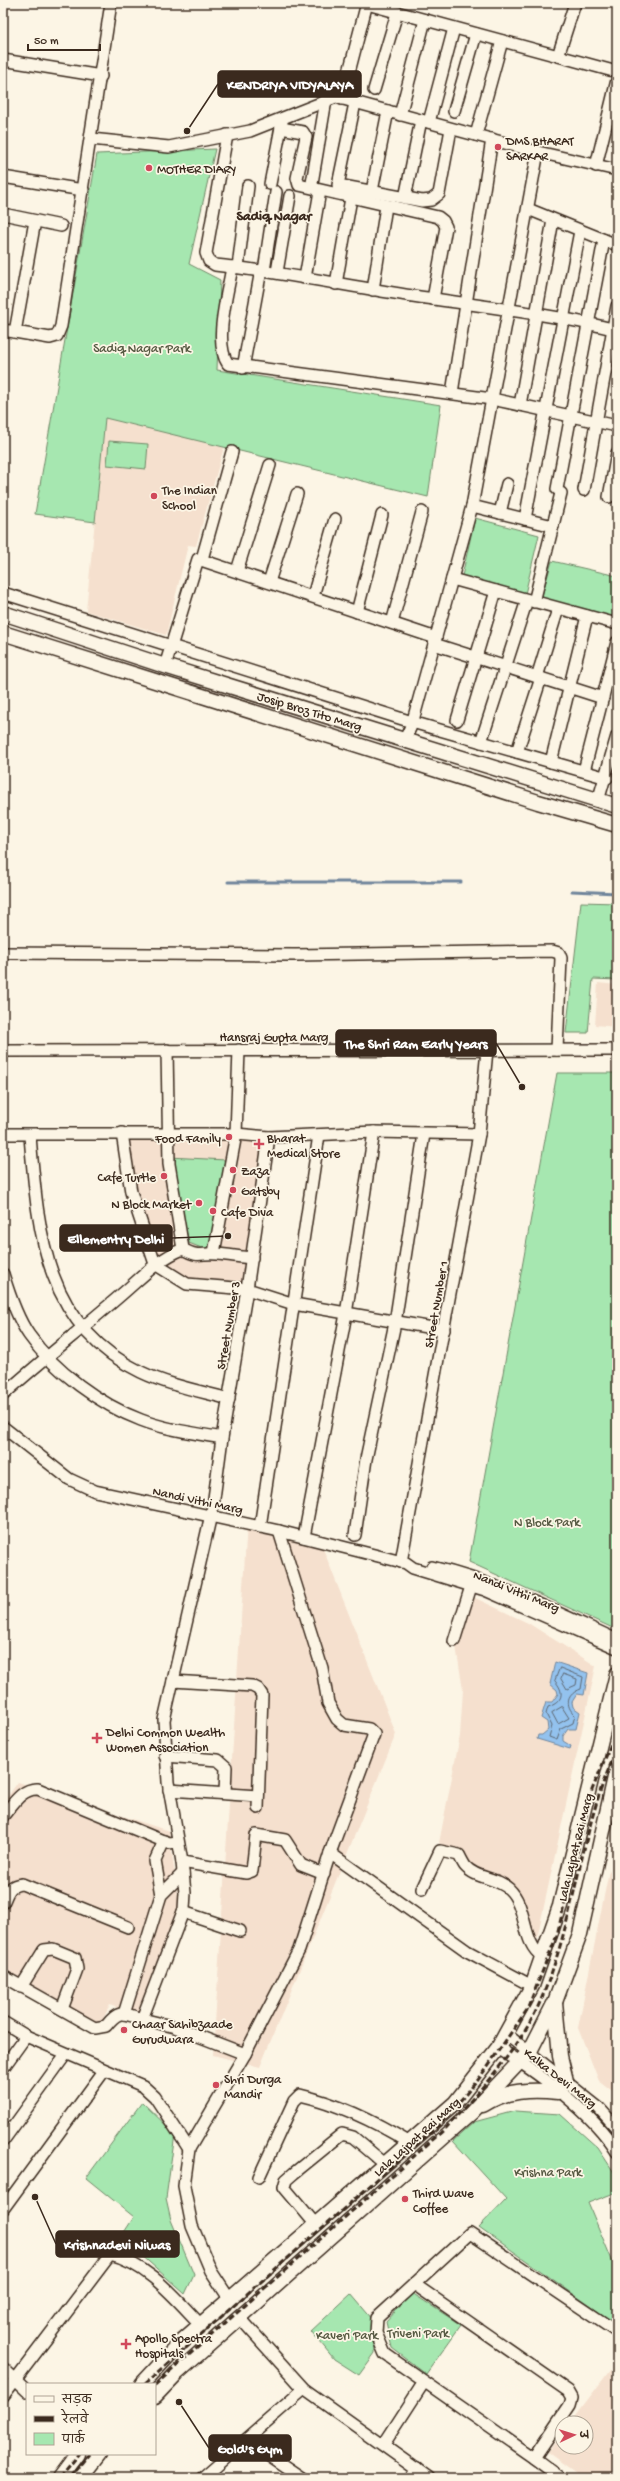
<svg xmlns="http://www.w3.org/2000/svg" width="620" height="2481" viewBox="0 0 620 2481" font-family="'Gochi Hand','Playpen Sans Deva',sans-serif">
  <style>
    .built { fill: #f5e0ce }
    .green { fill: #a6e7b0; stroke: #708867 }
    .water { fill: #93c2ee; stroke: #70859b }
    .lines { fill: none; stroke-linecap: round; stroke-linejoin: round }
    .shore { stroke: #5e6771; stroke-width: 1 }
    .stream { stroke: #70859b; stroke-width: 3 }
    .minor-casing { stroke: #3b2a1e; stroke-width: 14 }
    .major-casing { stroke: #3b2a1e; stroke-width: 17 }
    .minor { stroke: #fcf5e5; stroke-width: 11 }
    .major { stroke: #fcf5e5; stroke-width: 14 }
    .rail { stroke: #3b2a1e; stroke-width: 3; stroke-dasharray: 6 3; stroke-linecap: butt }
    .poi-dot { fill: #d1495b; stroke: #fcf5e5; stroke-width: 1.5 }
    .labels { text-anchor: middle; stroke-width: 3.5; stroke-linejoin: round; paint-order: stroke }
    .poi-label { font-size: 13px; fill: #3b2a1e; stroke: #fcf5e5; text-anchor: start }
    .park-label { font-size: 13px; fill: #565942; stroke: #fcf5e5 }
    .street-label { font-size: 13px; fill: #3b2a1e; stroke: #fcf5e5 }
    .neighbourhood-label { font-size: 14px; font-weight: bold; fill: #3b2a1e; stroke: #fcf5e5 }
    .leader { fill: none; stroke: #3b2a1e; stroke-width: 1.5 }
    .callout-dot { fill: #3b2a1e; stroke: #fcf5e5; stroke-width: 1.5 }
    .callout { fill: #3b2a1e; stroke: #3b2a1e; stroke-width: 1.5 }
    .callout-label { font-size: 14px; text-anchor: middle; font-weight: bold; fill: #fff }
  </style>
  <rect width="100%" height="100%" fill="#fcf5e5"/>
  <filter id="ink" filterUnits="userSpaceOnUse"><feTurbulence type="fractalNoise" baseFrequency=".025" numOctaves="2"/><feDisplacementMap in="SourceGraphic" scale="8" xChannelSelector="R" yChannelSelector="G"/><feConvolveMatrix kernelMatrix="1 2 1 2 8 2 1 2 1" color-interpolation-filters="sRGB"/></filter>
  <g filter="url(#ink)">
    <!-- built -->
    <g class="built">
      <path d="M105 418 224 447 196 546 188 545 166 635 86 611Z"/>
      <path d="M598 983 617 985V1027L595 1025Z"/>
      <path d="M124 1134H168L264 1142 247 1289 187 1284 155 1264Z"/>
      <path d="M247 1524 320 1541 396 1734 260 2067 213 2055Z"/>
      <path d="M471 1596 528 1623 596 1666 536 1943 513 1888 469 1866 462 1855 439 1843 460 1736 463 1690 456 1646Z"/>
      <path d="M18 1782 169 1831 179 1905 138 2016 110 2005 98 2029 3 1976V1803Z"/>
      <path d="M617 1864V2094L599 2081 578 2028 609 1871Z"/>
      <path d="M617 2361V2478H583L547 2452 562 2433V2447H586V2423H570Z"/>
    </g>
    <!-- green -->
    <g class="green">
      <path d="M215 149 189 264 220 280 217 370 441 405 428 497 105 418 95 522 35 514 97 154Z"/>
      <path d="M109 441 148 444 146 469 107 465Z"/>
      <path d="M475 518 539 535 525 594 462 576Z"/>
      <path d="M552 561 617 576V618L540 602Z"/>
      <path d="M581 902 617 903V980L593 979 588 1033H566Z"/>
      <path d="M557 1073H617V1630L469 1562Z"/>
      <path d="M169 1157 226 1160 212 1246 204 1249 189 1243Z"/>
      <path d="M142 2102 175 2134 166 2198 171 2220 194 2275 185 2294 121 2237 134 2217 86 2178Z"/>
      <path d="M515 2111 560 2114 598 2148 617 2177V2192L588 2203 617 2272V2325L479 2227 506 2199 453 2141 474 2122Z"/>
      <path d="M412 2293 461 2325 426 2374 392 2348 386 2322Z"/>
      <path d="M351 2294 373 2320 375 2353 359 2375 334 2359 311 2331Z"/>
    </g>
    <!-- water -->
    <path class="water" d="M555 1662 588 1673 584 1695 577 1694 572 1702 573 1707 580 1712 576 1729H568L563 1736V1741L571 1746 570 1749 537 1739 538 1735H542L548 1730 547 1722 541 1718 546 1702H552L558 1694 557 1690 550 1684Z"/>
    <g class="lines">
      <!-- shore -->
      <g class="shore">
        <path d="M560 1668 583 1677 581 1689C567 1694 564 1705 575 1715L573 1723 561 1729 557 1740 549 1737 552 1726 546 1714 548 1707C563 1702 565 1692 555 1681Z"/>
        <path d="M563 1674 577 1679 576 1685 567 1689 561 1679Z"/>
        <path d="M562 1707 569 1718 558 1724 552 1713Z"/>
      </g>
      <!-- stream -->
      <g class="stream">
        <path d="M228 882H461"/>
        <path d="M572 891 617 893"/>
      </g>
      <defs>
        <g id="minor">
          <path d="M367 4 617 72"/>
          <path d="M558 56 575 3"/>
          <path d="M3 60 101 76"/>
          <path d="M374 90 397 13"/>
          <path d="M342 99 367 3"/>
          <path d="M355 103 338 185 422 201 431 200 439 194 451 129"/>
          <path d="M454 111 476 34"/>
          <path d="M400 115 425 20"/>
          <path d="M429 122 454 28"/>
          <path d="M281 128 303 132 306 137 297 178 299 185 438 217 443 221 446 227 433 299"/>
          <path d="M227 135 206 253 209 261 215 265C282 272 347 286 413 296 481 306 551 314 617 330"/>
          <path d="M476 135 502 41"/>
          <path d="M91 139 169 147 250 131 336 97 538 152 617 170"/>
          <path d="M596 166 617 80"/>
          <path d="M3 177 83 190"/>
          <path d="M270 184 282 122"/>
          <path d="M313 187 312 183 326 100"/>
          <path d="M372 191 388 111"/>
          <path d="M405 198 421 120"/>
          <path d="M528 209 617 245"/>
          <path d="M3 214 61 226"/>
          <path d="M232 267C228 293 213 342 228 364L492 399 617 426"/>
          <path d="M238 267 248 186"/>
          <path d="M264 271 276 192"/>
          <path d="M277 272 290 196"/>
          <path d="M305 278 320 191"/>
          <path d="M336 284 351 198"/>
          <path d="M373 290 386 206"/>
          <path d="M3 330 50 338 57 336 61 326 111 3"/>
          <path d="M15 332 35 221"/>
          <path d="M243 368 261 270"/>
          <path d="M452 393 492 139"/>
          <path d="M520 405 553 220"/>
          <path d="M557 489 604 240"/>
          <path d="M584 490 617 306"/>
          <path d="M609 497 617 453"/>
          <path d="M472 506 553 526"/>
          <path d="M500 513 507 484"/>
          <path d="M525 519 580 231"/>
          <path d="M202 559 232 452"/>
          <path d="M237 571 270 465"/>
          <path d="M452 579 617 624"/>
          <path d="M269 582 297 494"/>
          <path d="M3 593 412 722 607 778"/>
          <path d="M313 596 335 519"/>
          <path d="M534 602 561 493"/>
          <path d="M357 612 382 515"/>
          <path d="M392 623 422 512"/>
          <path d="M434 644 603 698"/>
          <path d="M165 666 198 559 436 638"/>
          <path d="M537 677 558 609"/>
          <path d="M457 720 496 591"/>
          <path d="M405 739 412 724 472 506 538 152"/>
          <path d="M481 742 527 600"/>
          <path d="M517 752 541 678"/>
          <path d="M551 762 587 616"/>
          <path d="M584 771 617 642"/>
          <path d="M598 801 617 736"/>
          <path d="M3 953 296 955 552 951 559 953 561 958 557 1050"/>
          <path d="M167 1050 169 1164 183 1249C200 1259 201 1252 217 1254 229 1255 240 1257 252 1258"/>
          <path d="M3 1051 617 1050"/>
          <path d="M122 1133 131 1192 155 1264 187 1284 247 1289 294 1304 444 1330"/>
          <path d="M3 1134H236L269 1137 374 1132 479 1134"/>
          <path d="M30 1136C38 1231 44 1326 141 1372 168 1385 200 1391 229 1399"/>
          <path d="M214 1253 236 1134 239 1050"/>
          <path d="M3 1274C9 1294 17 1318 29 1335 54 1371 101 1405 141 1420 167 1430 195 1433 222 1438"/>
          <path d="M3 1395C42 1360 83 1328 122 1294 142 1277 158 1259 183 1249"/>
          <path d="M3 1427 69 1479 95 1491 279 1531 406 1563 413 1568 485 1590 617 1648"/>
          <path d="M260 1527 319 1135"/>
          <path d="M355 1535 366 1459 395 1323 424 1134"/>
          <path d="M304 1537 346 1314 374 1132"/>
          <path d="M401 1562 479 1134 487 1050"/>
          <path d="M432 1567C497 1582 556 1612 617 1640"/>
          <path d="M454 1641 473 1580"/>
          <path d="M173 1681 252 1686 258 1689 262 1695 258 1808"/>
          <path d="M165 1756 218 1760 226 1767 225 1793"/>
          <path d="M169 1790 258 1796"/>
          <path d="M3 1816C13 1804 22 1788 38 1789L168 1843 178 1842"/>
          <path d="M330 1853 467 1951 532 1986"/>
          <path d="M182 1862 246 1873 252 1871 256 1835 285 1840 301 1865 324 1874"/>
          <path d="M422 1889 440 1851 459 1855C461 1859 463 1863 465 1866 476 1879 497 1877 509 1889 528 1907 521 1943 543 1957"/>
          <path d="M161 1895 155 1861 164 1841"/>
          <path d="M3 1903C8 1892 9 1885 22 1884L128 1927"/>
          <path d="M183 1912 240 1931"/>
          <path d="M3 1976 95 2028 106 2026C119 2009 123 2013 142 2019L184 1909 185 1893 182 1862 168 1782 164 1720 213 1506 222 1438 247 1289 269 1137"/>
          <path d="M21 1987 44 1950 53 1949 75 1958 77 1969 62 2009"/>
          <path d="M124 2014 161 1895 183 1873"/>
          <path d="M142 2019 175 2027 245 2054"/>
          <path d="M3 2022 26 2036 143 2086 155 2097 189 2149"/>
          <path d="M506 2034 599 2108 617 2128"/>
          <path d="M498 2048C537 2072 593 2112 617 2152"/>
          <path d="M3 2068 26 2036"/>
          <path d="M3 2141 66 2054"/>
          <path d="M259 2177 294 2101 300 2095C339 2104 376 2122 410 2143"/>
          <path d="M3 2209 104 2071"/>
          <path d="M316 2225 284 2187 286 2180 294 2173 342 2134 353 2137 385 2164"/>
          <path d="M414 2284 568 2391 572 2398 570 2405 534 2458 561 2478"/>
          <path d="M230 2300 211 2271 192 2226 184 2186 189 2149 245 2054 299 1950 330 1853 374 1734 369 1729 344 1725 337 1719 328 1703 322 1668 279 1531"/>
          <path d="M240 2318 304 2389 429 2478"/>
          <path d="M3 2368 27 2391"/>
          <path d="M3 2396 110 2255C148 2264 175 2298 201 2325"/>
          <path d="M247 2440 303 2478"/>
          <path d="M384 2444 424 2382"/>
          <path d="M534 2458 385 2354 376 2333 377 2318 470 2233 617 2332"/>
          <path d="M202 2478 304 2389"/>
          <path d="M410 2478 417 2469"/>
        </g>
        <g id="major">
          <path d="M3 613 165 666 617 806"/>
          <path d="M3 633 538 802 617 825"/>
          <path d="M555 2003 560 2056 566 2081"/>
          <path d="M483 2105C506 2090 531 2089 558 2092"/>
          <path d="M142 2384 183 2340 455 2103 498 2048 532 1986 560 1906 617 1674"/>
          <path d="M155 2396 177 2373 472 2112 530 2051 555 2002 580 1934 617 1768"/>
          <path d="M60 2478 78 2454"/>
          <path d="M80 2478 99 2454"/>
        </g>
      </defs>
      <!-- minor casing -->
      <use href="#minor" class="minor-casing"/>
      <!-- major casing -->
      <use href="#major" class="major-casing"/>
      <!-- minor -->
      <use href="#minor" class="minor"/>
      <!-- major -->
      <use href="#major" class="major"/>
      <!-- rail -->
      <g class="rail">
        <path d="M145 2384 441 2123 478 2080 527 2010 557 1935 592 1790 617 1730"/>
        <path d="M155 2385 446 2128C476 2095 515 2053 535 2013 569 1942 576 1865 600 1792 605 1777 611 1764 617 1749"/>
        <path d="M60 2478 80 2454"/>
        <path d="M70 2478 90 2454"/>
      </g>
    </g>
  </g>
  <!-- markers -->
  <g class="poi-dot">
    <circle cx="498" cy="147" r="4"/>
    <circle cx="149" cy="168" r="4"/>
    <circle cx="154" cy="496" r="4"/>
    <circle cx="229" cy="1137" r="4"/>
    <path d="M257 1138h4v4h4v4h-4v4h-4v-4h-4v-4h4z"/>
    <circle cx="233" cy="1170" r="4"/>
    <circle cx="164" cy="1176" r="4"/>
    <circle cx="233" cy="1190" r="4"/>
    <circle cx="199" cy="1203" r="4"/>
    <circle cx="213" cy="1211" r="4"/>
    <path d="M95 1732h4v4h4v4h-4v4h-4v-4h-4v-4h4z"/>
    <circle cx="124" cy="2030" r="4"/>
    <circle cx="216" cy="2085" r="4"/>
    <circle cx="405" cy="2199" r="4"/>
    <path d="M124 2338h4v4h4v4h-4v4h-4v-4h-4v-4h4z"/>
  </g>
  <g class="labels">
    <!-- poi labels -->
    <g class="poi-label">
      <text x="506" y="145">DMS BHARAT<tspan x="506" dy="15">SARKAR</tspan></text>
      <text x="157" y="173">MOTHER DIARY</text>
      <text x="162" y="494">The Indian<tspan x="162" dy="15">School</tspan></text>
      <text x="221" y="1142" text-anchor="end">Food Family</text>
      <text x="267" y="1142">Bharat<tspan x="267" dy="15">Medical Store</tspan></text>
      <text x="241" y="1175">Zaza</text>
      <text x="156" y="1181" text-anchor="end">Cafe Turtle</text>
      <text x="241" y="1195">Gatsby</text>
      <text x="191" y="1208" text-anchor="end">N Block Market</text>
      <text x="221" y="1216">Cafe Diva</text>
      <text x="106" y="1736">Delhi Common Wealth<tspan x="106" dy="15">Women Association</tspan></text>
      <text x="132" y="2028">Chaar Sahibzaade<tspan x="132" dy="15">Gurudwara</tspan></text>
      <text x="224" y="2083">Shri Durga<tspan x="224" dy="15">Mandir</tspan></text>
      <text x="413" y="2197">Third Wave<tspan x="413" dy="15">Coffee</tspan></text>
      <text x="135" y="2342">Apollo Spectra<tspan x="135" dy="15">Hospitals</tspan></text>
    </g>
    <!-- park labels -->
    <g class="park-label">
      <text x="142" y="352">Sadiq Nagar Park</text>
      <text x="547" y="1526">N Block Park</text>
      <text x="548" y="2176">Krishna Park</text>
      <text x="418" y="2337">Triveni Park</text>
      <text x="347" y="2339">Kaveri Park</text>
    </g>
    <!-- street labels -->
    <g class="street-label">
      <text transform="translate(310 710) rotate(17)" y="5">Josip Broz Tito Marg</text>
      <text x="274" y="1041">Hansraj Gupta Marg</text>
      <text transform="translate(435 1304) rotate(-80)" y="5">Street Number 1</text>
      <text transform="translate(227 1325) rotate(-80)" y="5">Street Number 3</text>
      <text transform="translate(198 1499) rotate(12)" y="5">Nandi Vithi Marg</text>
      <text transform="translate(517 1590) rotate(22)" y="5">Nandi Vithi Marg</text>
      <text transform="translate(574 1847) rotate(-76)" y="5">Lala Lajpat Rai Marg</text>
      <text transform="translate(561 2077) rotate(38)" y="5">Kalka Devi Marg</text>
      <text transform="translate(416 2136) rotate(-42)" y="5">Lala Lajpat Rai Marg</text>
    </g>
    <!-- neighbourhood labels -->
    <g class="neighbourhood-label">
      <text x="274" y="220">Sadiq Nagar</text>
    </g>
  </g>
  <!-- callouts -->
  <path class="leader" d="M187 131L218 84M522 1087L496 1043M228 1236L172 1238M35 2197L56 2244M179 2402L209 2448"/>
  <g class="callout-dot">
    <circle cx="187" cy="131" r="4"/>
    <circle cx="522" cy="1087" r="4"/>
    <circle cx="228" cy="1236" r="4"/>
    <circle cx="35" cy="2197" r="4"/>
    <circle cx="179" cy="2402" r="4"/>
  </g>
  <g class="callout">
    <rect x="218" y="71" width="143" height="26" rx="4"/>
    <rect x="336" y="1030" width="160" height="26" rx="4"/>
    <rect x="60" y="1225" width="112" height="26" rx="4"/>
    <rect x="56" y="2231" width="123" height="26" rx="4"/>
    <rect x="209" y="2435" width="82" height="26" rx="4"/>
  </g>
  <g class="callout-label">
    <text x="290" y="89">KENDRIYA VIDYALAYA</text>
    <text x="416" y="1048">The Shri Ram Early Years</text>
    <text x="116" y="1243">Ellementry Delhi</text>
    <text x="117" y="2249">Krishnadevi Niwas</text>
    <text x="250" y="2453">Gold's Gym</text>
  </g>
  <!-- margin -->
  <rect width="620" height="2481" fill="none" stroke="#fcf5e5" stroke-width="16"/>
  <rect x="8" y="8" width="604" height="2465" fill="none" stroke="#3b2a1e" stroke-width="1.5" filter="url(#ink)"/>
  <!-- legend -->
  <rect x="26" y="2383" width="130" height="72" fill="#fcf5e5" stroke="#afa495"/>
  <rect x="34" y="2396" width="20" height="6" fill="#fcf5e5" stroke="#afa495"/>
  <text x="62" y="2403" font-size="12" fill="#3b2a1e">सड़क</text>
  <rect x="34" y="2416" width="20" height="6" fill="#3b2a1e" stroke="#afa495"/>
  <text x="62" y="2423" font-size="12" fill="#3b2a1e">रेलवे</text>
  <rect x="34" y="2433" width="20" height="12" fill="#a6e7b0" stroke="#afa495"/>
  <text x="62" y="2443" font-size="12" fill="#3b2a1e">पार्क</text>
  <!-- north arrow -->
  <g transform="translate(574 2435) rotate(86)"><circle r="19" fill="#fcf5e5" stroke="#afa495"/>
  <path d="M0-3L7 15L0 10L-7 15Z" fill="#d1495b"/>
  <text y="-6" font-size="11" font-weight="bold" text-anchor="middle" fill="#3b2a1e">उ</text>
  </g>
  <!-- scale -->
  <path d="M28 44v6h72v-6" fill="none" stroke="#3b2a1e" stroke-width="2"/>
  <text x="34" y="44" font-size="12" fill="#3b2a1e" stroke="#fcf5e5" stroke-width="3" paint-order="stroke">50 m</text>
</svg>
